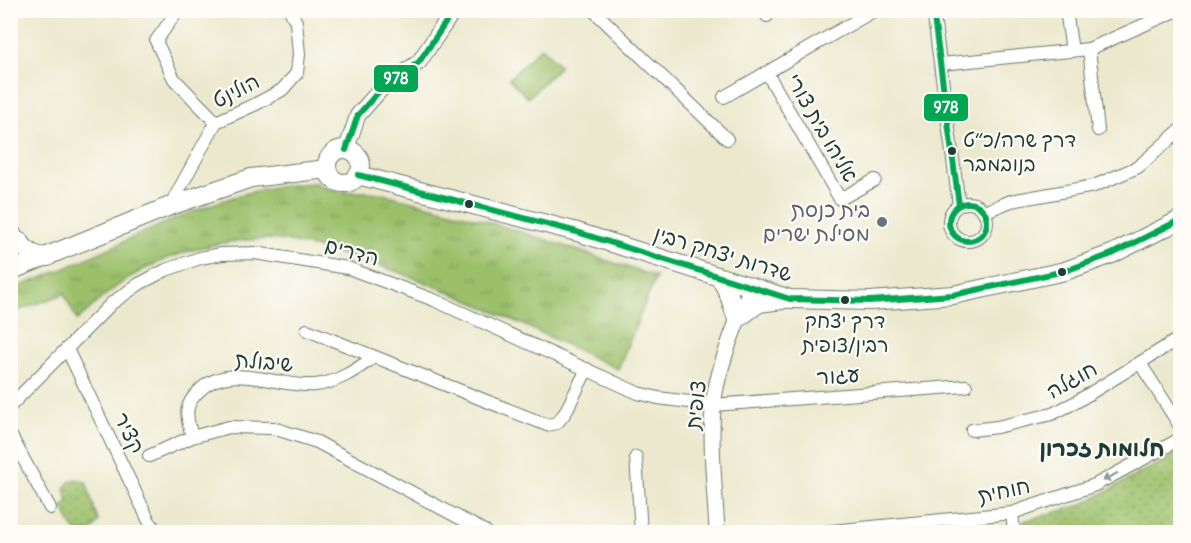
<svg xmlns="http://www.w3.org/2000/svg" width="1191" height="543" viewBox="0 0 1191 543" font-family="Pangolin,'Playpen Sans Hebrew',sans-serif">
  <style>
    .grass { fill: url(#grass-tufts); stroke: #5e7e50; stroke-width: 1.5 }
    .park { fill: url(#park-dots); stroke: #5e7e50; stroke-width: 1.5 }
    .garden { fill: #9cc06b; stroke: #5e7e50; stroke-width: 1.5 }
    .lines { fill: none; stroke-linecap: round; stroke-linejoin: round }
    .minor-casing { stroke: #67796a; stroke-width: 14 }
    .tertiary-casing { stroke: #67796a; stroke-width: 17 }
    .primary-casing { stroke: #67796a; stroke-width: 20 }
    .minor { stroke: #fff; stroke-width: 12 }
    .tertiary { stroke: #fff; stroke-width: 15 }
    .primary { stroke: #fff; stroke-width: 18 }
    .bus-1-casing { stroke: #fdfcf7; stroke-width: 10 }
    .bus-1 { stroke: #00a651; stroke-width: 6 }
    .oneway { fill: #8f9e9a }
    .bus-dot { fill: #1f3d34; stroke: #fdfcf7; stroke-width: 2 }
    .worship-dot { fill: #6b7280; stroke: #fdfcf7; stroke-width: 2 }
    .labels { text-anchor: middle; stroke-width: 4.5; stroke-linejoin: round; paint-order: stroke }
    .bus-label { font-size: 20px; fill: #1f3d34; stroke: #fdfcf7; text-anchor: start }
    .street-label { font-size: 21px; fill: #1f3d34; stroke: #fdfcf7 }
    .worship-label { font-size: 21px; fill: #5b616d; stroke: #fdfcf7; text-anchor: end }
    .neighbourhood-label { font-size: 22px; font-weight: bold; fill: #1f3d34; stroke: #fdfcf7 }
    .line-badge { stroke: #fdfcf7; stroke-width: 2 }
    .badge-label { font-size: 16px; text-anchor: middle; font-weight: bold; fill: #fff }
  </style>
  <defs>
    <pattern id="grass-tufts" width="24" height="20" patternUnits="userSpaceOnUse" patternTransform="scale(1.5)"><rect width="24" height="20" fill="#9cc06b"/><path d="M3 7l-1-3M5 7V3M7 7l1-3M15 17l-1-3M17 17v-4M19 17l1-3" fill="none" stroke="#7f9d59"/></pattern>
    <pattern id="park-dots" width="8" height="8" patternUnits="userSpaceOnUse" patternTransform="scale(1.5)"><rect width="8" height="8" fill="#9cc06b"/><path d="M2 2h.1M6 6h.1" fill="none" stroke="#7f9d59" stroke-width="1.8" stroke-linecap="round"/></pattern>
  </defs>
  <rect width="100%" height="100%" fill="#fdfcf7"/>
  <filter id="ink" filterUnits="userSpaceOnUse"><feTurbulence type="fractalNoise" baseFrequency=".0167" numOctaves="2"/><feDisplacementMap in="SourceGraphic" scale="12" xChannelSelector="R" yChannelSelector="G"/><feConvolveMatrix kernelMatrix="1 2 1 2 8 2 1 2 1" color-interpolation-filters="sRGB"/></filter>
  <filter id="wash" filterUnits="userSpaceOnUse"><feTurbulence type="fractalNoise" baseFrequency=".008" numOctaves="4" result="noise"/><feDisplacementMap in="SourceGraphic" scale="24" xChannelSelector="R" yChannelSelector="G"/><feGaussianBlur stdDeviation="1.35" result="paint"/><feColorMatrix in="noise" values="0 0 0 0 0 0 0 0 0 0 0 0 0 0 0 0 0 1.4 0 .05"/><feComposite in="paint" operator="in"/></filter>
  <g filter="url(#wash)">
    <rect width="100%" height="100%" fill="#ece8cd"/>
    <!-- grass -->
    <path class="grass" d="M315 183C337 193 343 192 367 192 382 192 398 198 412 201 495 221 575 250 656 277L618 369C526 327 435 279 337 253 312 247 286 239 261 239 209 241 152 258 112 290 100 299 89 310 77 320L64 294 11 313V289C98 260 178 207 269 188 284 185 299 184 315 183Z"/>
    <!-- park -->
    <g class="park">
      <path d="M1180 452V532H1026L1024 521 1081 505Z"/>
      <path d="M76 479 86 482 98 521C96 526 94 530 88 532 72 537 68 518 63 506L68 503 65 488 69 482Z"/>
    </g>
    <!-- garden -->
    <path class="garden" d="M541 47 560 66 528 98 509 79Z"/>
  </g>
  <g filter="url(#ink)">
    <g class="lines">
      <defs>
        <g id="minor">
          <path d="M178 10 156 41 174 79 216 122"/>
          <path d="M593 10 727 139"/>
          <path d="M764 10 767 16"/>
          <path d="M933 10 959 205"/>
          <path d="M1066 10 1072 51"/>
          <path d="M1089 49 1098 130"/>
          <path d="M941 64 1089 49 1178 10"/>
          <path d="M767 73 840 199 875 180"/>
          <path d="M724 97 875 10"/>
          <circle cx="968" cy="222" r="19"/>
          <path d="M170 206 216 122 256 104 282 90 297 73 299 54 296 22 290 10"/>
          <path d="M984 212 1011 201 1094 186 1138 167 1180 130"/>
          <path d="M10 225 20 242"/>
          <path d="M307 330 547 425 557 423 565 413 587 369"/>
          <path d="M67 349 149 521 157 532"/>
          <path d="M1140 363 1180 426"/>
          <path d="M10 406 112 303 139 284 166 270 200 258 222 254 255 253 348 268 434 300 638 393 658 398 713 405 966 386"/>
          <path d="M972 430 997 427 1052 414 1076 402 1180 338"/>
          <path d="M10 434 50 508"/>
          <path d="M192 437C187 417 182 407 199 391 230 360 278 388 315 385 337 383 356 370 374 357"/>
          <path d="M149 456 192 437 229 427 273 428 317 442 486 532"/>
          <path d="M636 457 641 532"/>
          <path d="M1012 513 1014 532"/>
          <path d="M822 532 1012 513 1095 485 1180 439"/>
        </g>
        <g id="tertiary">
          <path d="M346 150 358 115 381 89 419 62 454 10"/>
          <path d="M717 532C715 491 710 449 713 407 716 373 737 320 751 288"/>
        </g>
        <g id="primary">
          <circle cx="344" cy="166" r="17"/>
          <path d="M358 175 577 232 790 299 870 301 953 295 1065 271 1112 254 1180 220"/>
          <path d="M20 242C28 253 34 256 48 257"/>
          <path d="M10 271 170 206 251 178 327 169"/>
          <path d="M721 279 729 295 737 319 759 303 782 300"/>
        </g>
      </defs>
      <!-- minor casing -->
      <use href="#minor" class="minor-casing"/>
      <!-- tertiary casing -->
      <use href="#tertiary" class="tertiary-casing"/>
      <!-- primary casing -->
      <use href="#primary" class="primary-casing"/>
      <!-- minor -->
      <use href="#minor" class="minor"/>
      <!-- tertiary -->
      <use href="#tertiary" class="tertiary"/>
      <!-- primary -->
      <use href="#primary" class="primary"/>
      <defs>
        <g id="bus-1">
          <path d="M933 10 959 205"/>
          <path d="M346 150 358 115 381 89 419 62 454 10"/>
          <path d="M358 175 577 232 790 299 870 301 953 295 1065 271 1112 254 1180 220"/>
          <circle cx="968" cy="222" r="19"/>
        </g>
      </defs>
      <!-- bus-1 casing -->
      <use href="#bus-1" class="bus-1-casing"/>
      <!-- bus-1 -->
      <use href="#bus-1" class="bus-1"/>
    </g>
    <!-- one-way arrows -->
    <defs><path id="oneway-solid" d="M-6-.8H1V-3.2L6.5 0L1 3.2V.8H-6Z" transform="scale(1.5)"/></defs>
    <use class="oneway" href="#oneway-solid" transform="translate(1110 477) rotate(152)"/>
  </g>
  <!-- markers -->
  <g class="bus-dot">
    <circle cx="952" cy="151" r="5"/>
    <circle cx="469" cy="204" r="5"/>
    <circle cx="1062" cy="272" r="5"/>
    <circle cx="845" cy="300" r="5"/>
  </g>
  <circle class="worship-dot" cx="882" cy="222" r="6"/>
  <g class="labels">
    <!-- bus labels -->
    <g class="bus-label">
      <text x="963" y="147">דרך שרה/כ״ט<tspan x="963" dy="24">בנובמבר</tspan></text>
      <text x="845" y="328" text-anchor="middle">דרך יצחק<tspan x="845" dy="24">רבין/צופית</tspan></text>
    </g>
    <!-- street labels -->
    <g class="street-label">
      <text transform="translate(236 91) rotate(-27)" y="7">הולינט</text>
      <text transform="translate(822 128) rotate(60)" y="7">אליהו בית צורי</text>
      <text transform="translate(352 252) rotate(15)" y="7">הדרים</text>
      <text transform="translate(723 254) rotate(17)" y="7">שדרות יצחק רבין</text>
      <text transform="translate(264 362) rotate(5)" y="7">שיבולת</text>
      <text transform="translate(838 376) rotate(-4)" y="7">עגור</text>
      <text transform="translate(1072 380) rotate(-29)" y="7">חוגלה</text>
      <text transform="translate(696 405) rotate(-83)" y="7">צופית</text>
      <text transform="translate(129 433) rotate(64)" y="7">קציר</text>
      <text transform="translate(1004 491) rotate(-12)" y="7">חוחית</text>
    </g>
    <!-- worship labels -->
    <g class="worship-label">
      <text x="870" y="217">בית כנסת<tspan x="870" dy="24">מסילת ישרים</tspan></text>
    </g>
    <!-- neighbourhood labels -->
    <g class="neighbourhood-label">
      <text x="1102" y="456">חלומות זכרון</text>
    </g>
  </g>
  <g class="line-badge">
    <rect x="373" y="64" width="46" height="29" rx="6" fill="#00a651"/>
    <rect x="923" y="93" width="46" height="29" rx="6" fill="#00a651"/>
  </g>
  <g class="badge-label">
    <text x="396" y="84">978</text>
    <text x="946" y="113">978</text>
  </g>
  <!-- margin -->
  <rect width="1191" height="543" fill="none" stroke="#fdfcf7" stroke-width="36"/>
</svg>
